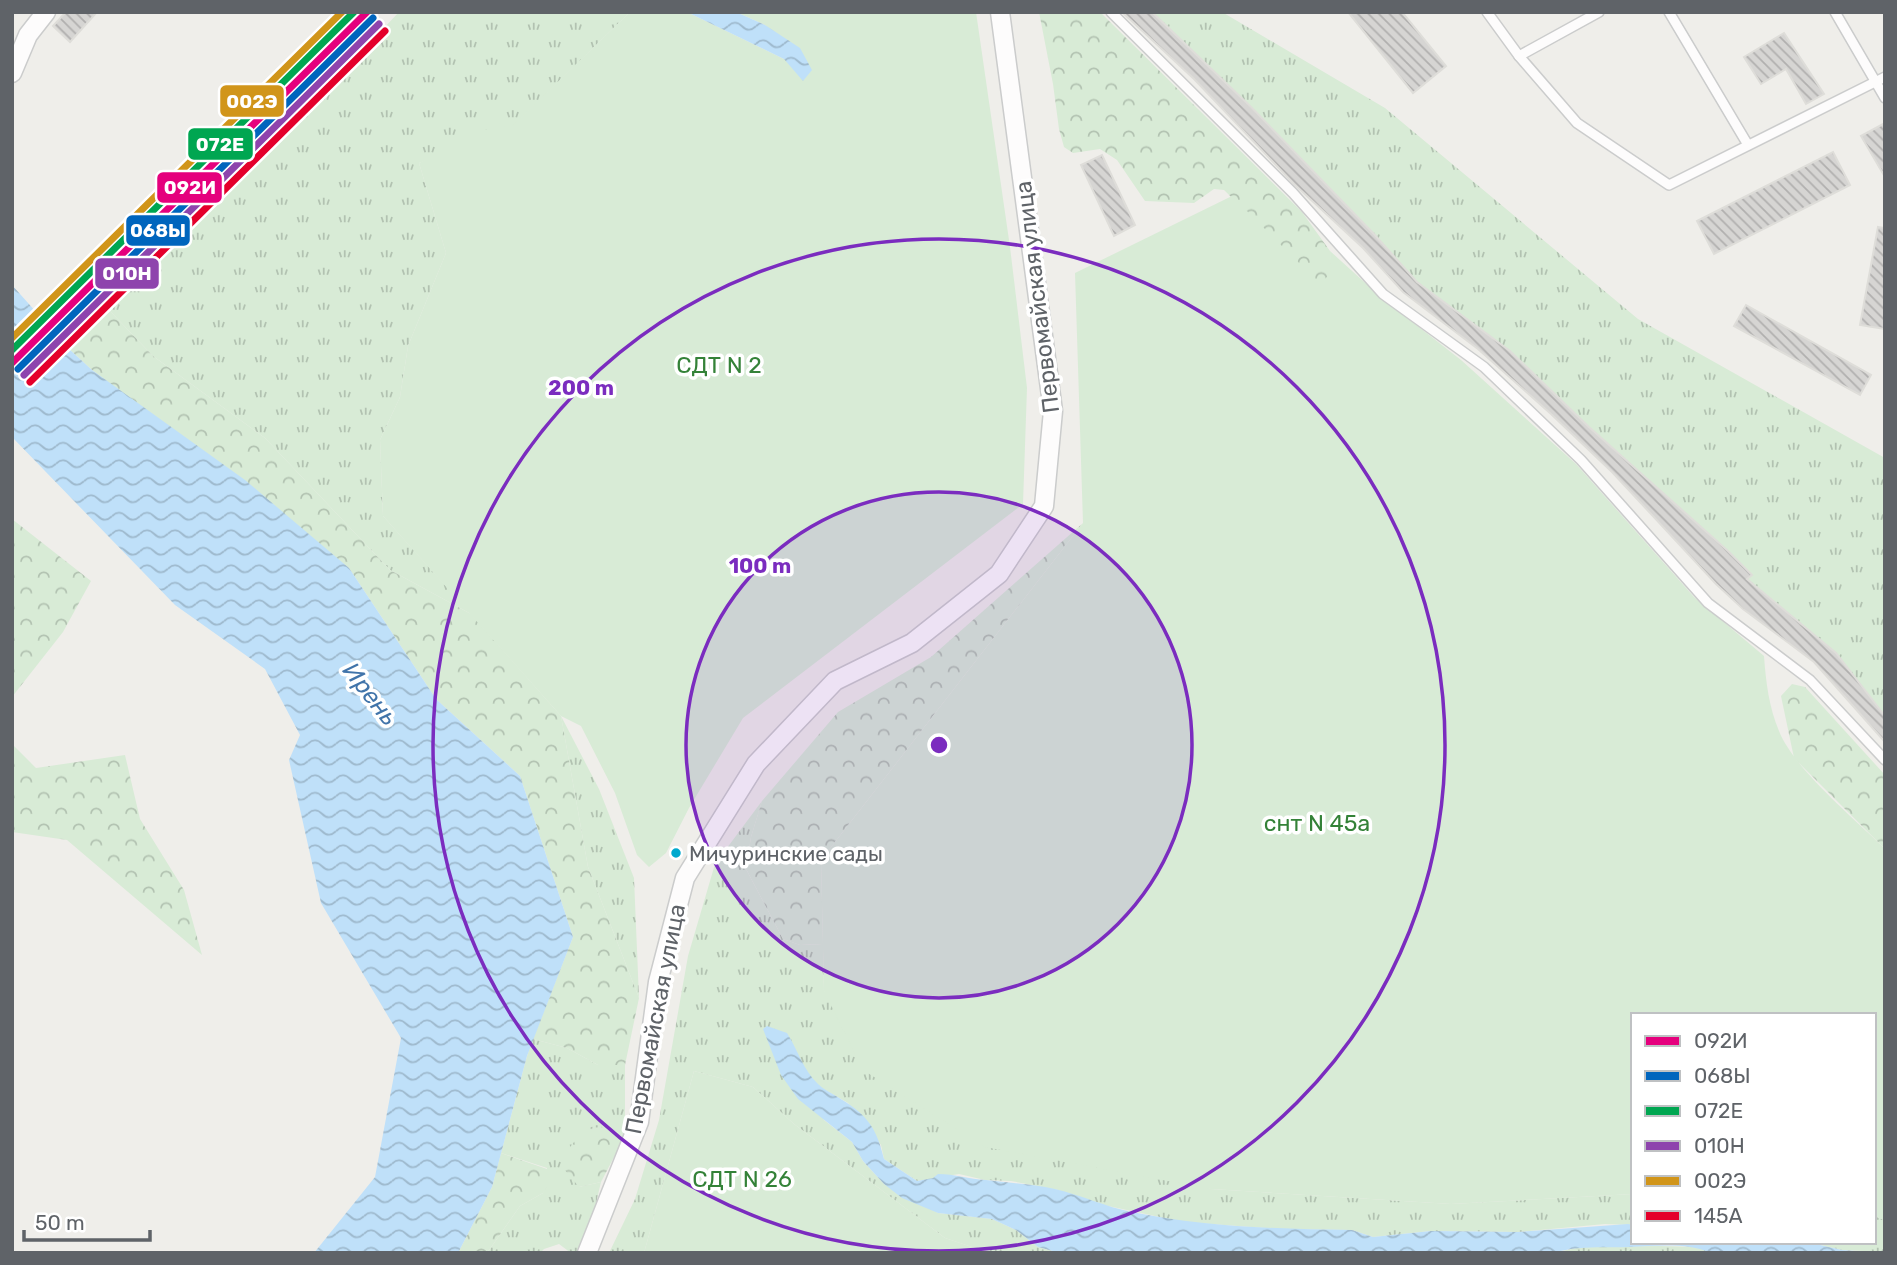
<svg xmlns="http://www.w3.org/2000/svg" width="1897" height="1265" viewBox="0 0 1897 1265" font-family="Rubik,sans-serif">
  <style>
    .grass { fill: url(#grass-tufts) }
    .forest { fill: url(#forest-crowns) }
    .garden { fill: #d8ebd6 }
    .water { fill: url(#water-waves) }
    .pier { fill: #efeeea }
    .building { fill: url(#building-back-hatch); stroke: #deddd9; stroke-width: 2 }
    .lines { fill: none; stroke-linecap: round; stroke-linejoin: round }
    .service-casing { stroke: #cbcccc; stroke-width: 12 }
    .minor-casing { stroke: #cbcccc; stroke-width: 21 }
    .service { stroke: #fdfcfc; stroke-width: 9 }
    .minor { stroke: #fdfcfc; stroke-width: 18 }
    .rail-1-casing { stroke: #fff; stroke-width: 12 }
    .rail-2-casing { stroke: #fff; stroke-width: 12 }
    .rail-3-casing { stroke: #fff; stroke-width: 12 }
    .rail-4-casing { stroke: #fff; stroke-width: 12 }
    .rail-5-casing { stroke: #fff; stroke-width: 12 }
    .rail-6-casing { stroke: #fff; stroke-width: 12 }
    .rail-1 { stroke: #e5007d; stroke-width: 7 }
    .rail-2 { stroke: #0065bd; stroke-width: 7 }
    .rail-3 { stroke: #00a651; stroke-width: 7 }
    .rail-4 { stroke: #8e44ad; stroke-width: 7 }
    .rail-5 { stroke: #d1951a; stroke-width: 7 }
    .rail-6 { stroke: #e4002b; stroke-width: 7 }
    .ring { fill: none; stroke: #7b2cbf; stroke-width: 3.5 }
    .bus-dot { fill: #00a9ce; stroke: #fff; stroke-width: 2.5 }
    .labels { text-anchor: middle; stroke-width: 7; stroke-linejoin: round; paint-order: stroke }
    .bus-label { font-size: 21px; fill: #5f6368; stroke: #fff; text-anchor: start }
    .street-label { font-size: 23px; fill: #5f6368; stroke: #fff }
    .park-label { font-size: 23px; fill: #348238; stroke: #fff }
    .water-label { font-size: 24px; font-style: italic; fill: #4174aa; stroke: #fff }
    .centre { fill: #7b2cbf; stroke: #fff; stroke-width: 3.5 }
    .ring-label { font-size: 21px; text-anchor: middle; font-weight: bold; fill: #7b2cbf; stroke: #fff; stroke-width: 7; stroke-linejoin: round; paint-order: stroke }
    .line-badge { stroke: #fff; stroke-width: 2.5 }
    .badge-label { font-size: 19px; text-anchor: middle; font-weight: bold; fill: #fff }
  </style>
  <defs>
    <pattern id="grass-tufts" width="24" height="20" patternUnits="userSpaceOnUse" patternTransform="scale(1.75)"><rect width="24" height="20" fill="#d8ebd6"/><path d="M3 7l-1-3M5 7V3M7 7l1-3M15 17l-1-3M17 17v-4M19 17l1-3" fill="none" stroke="#b2c2b1"/></pattern>
    <pattern id="forest-crowns" width="20" height="18" patternUnits="userSpaceOnUse" patternTransform="scale(1.75)"><rect width="20" height="18" fill="#d8ebd6"/><path d="M2 6a3 3 0 1 1 6 0M12 15a3 3 0 1 1 6 0" fill="none" stroke="#b2c2b1"/></pattern>
    <pattern id="water-waves" width="16" height="10" patternUnits="userSpaceOnUse" patternTransform="scale(1.75)"><rect width="16" height="10" fill="#bfe0f9"/><path d="M0 5q4-4 8 0t8 0" fill="none" stroke="#9eb9cd"/></pattern>
    <pattern id="building-back-hatch" width="6" height="6" patternUnits="userSpaceOnUse" patternTransform="scale(1.75)"><rect width="6" height="6" fill="#d6d5d3"/><path d="M-1 5l2 2M0 0l6 6M5-1l2 2" fill="none" stroke="#b1b0af"/></pattern>
  </defs>
  <rect width="100%" height="100%" fill="#efeeea"/>
  <!-- grass -->
  <g class="grass">
    <path d="M399 12H630L509 130 419 163 446 253 408 346 400 397 380 440 383 516 471 614 390 570 265 438 153 356 109 310 218 203Z"/>
    <path d="M1152 12H1222L1385 108 1638 319 1885 458V716L1836 653 1747 579 1751 575 1728 551 1545 387 1510 351 1417 282 1374 234 1251 107Z"/>
    <path d="M561 716 599 789 634 878 639 998 588 867Z"/>
    <path d="M762 801 751 837 746 869 783 939 800 945 823 944 824 991 1211 1189 1451 1204 1633 1194V1225L1605 1224 1518 1232 1431 1231 1373 1237 1352 1230 1280 1229 1183 1222 1094 1203 1058 1190 1011 1181 985 1180 959 1174 917 1181 884 1159 881 1145 848 1103 820 1087 805 1071 787 1033 824 1120 852 1142 863 1161 884 1184 938 1213 992 1219 1016 1230 1038 1247 1060 1253H990L945 1238 794 1124 753 1087 694 1071 644 1253H609L635 1199 659 1120 688 956 715 864Z"/>
    <path d="M533 1039 567 1048 598 1065H625V1136L606 1127 579 1187 601 1182 588 1238 580 1253H571L559 1244 544 1249 540 1253H487L520 1206 543 1193 547 1168 501 1153 527 1056Z"/>
    <path d="M1874 1216 1885 1220V1252L1842 1250 1807 1242H1874Z"/>
    <path d="M1659 1246 1699 1247 1711 1253H1553L1581 1247Z"/>
  </g>
  <!-- forest -->
  <g class="forest">
    <path d="M1039 12H1100L1302 212 1330 251 1332 271 1321 286 1224 190 1214 189 1194 203 1145 201 1117 160 1100 149 1073 153 1064 147 1059 129 1053 84Z"/>
    <path d="M109 310 153 356 265 438 390 570 471 614 561 716 588 867 639 998 625 1065H598L567 1048 533 1039 573 937 520 776 436 699 349 568 92 370 69 349Z"/>
    <path d="M12 519 91 581 63 632 12 697Z"/>
    <path d="M1083 523 821 860 823 944 800 945 783 939 746 869 751 837 762 801 838 712 931 657Z"/>
    <path d="M1792 684 1805 687 1885 775V849L1794 758 1781 696Z"/>
    <path d="M12 744 36 768 125 755 140 819 184 890 202 955 67 840 12 832Z"/>
    <path d="M606 1127 625 1136 601 1182 579 1187 564 1169 567 1151 585 1128Z"/>
    <path d="M501 1153 547 1169 551 1179 543 1193 520 1206 487 1253H458L492 1187Z"/>
  </g>
  <!-- garden -->
  <g class="garden">
    <path d="M630 12H687L784 59 765 25 736 12H976L1010 247 1027 388 1023 504 743 718 689 808 666 853 649 867 637 855 615 793 581 726 561 716 383 516 380 440 400 397 408 346 446 253 419 163 499 123 509 129Z"/>
    <path d="M1232 196 1321 285 1331 271 1330 251 1383 299 1461 360 1576 464 1694 597 1764 656C1766 683 1769 707 1779 731 1794 769 1855 819 1885 849V1220L1874 1216V1015H1633V1194L1451 1204 1211 1189 985 1147 863 1070 824 991 821 860 1083 523 1075 273Z"/>
    <path d="M694 1071 753 1087 794 1124 945 1238 990 1253H644Z"/>
  </g>
  <!-- water -->
  <g class="water">
    <path d="M687 12H736L765 25 800 48 812 70 803 81 784 59Z"/>
    <path d="M12 285 69 349 92 370 245 480 349 568 436 699 520 776 573 937 527 1056 492 1187 458 1253H314L375 1177 401 1038 321 903 289 760 300 735 265 669 175 605 12 437Z"/>
    <path d="M767 1026 787 1033C798 1050 803 1070 818 1084 823 1089 830 1092 836 1096 865 1113 876 1125 884 1159L917 1181 933 1178 938 1174C955 1174 969 1179 986 1180 1009 1183 1032 1184 1055 1189 1081 1195 1106 1207 1132 1212 1205 1227 1278 1229 1352 1230L1373 1237 1431 1231 1518 1232 1628 1224 1633 1225V1242H1807L1842 1250 1885 1253H1711C1687 1242 1656 1246 1629 1247 1603 1248 1579 1245 1553 1253H1060L1038 1247 1016 1230 992 1219 938 1213 902 1198 884 1184 863 1161 852 1142 798 1099 781 1075 763 1029Z"/>
  </g>
  <!-- pier -->
  <path class="pier" d="M48 320 56 329 12 373V356Z"/>
  <!-- building -->
  <g class="building">
    <path d="M66 12H97L70 42 53 26Z"/>
    <path d="M1122 12H1152L1251 107 1374 234 1417 282 1510 351 1589 427 1728 551 1752 575 1747 579 1836 653 1885 716V742L1814 662 1743 609 1716 584 1612 472 1551 414 1478 349 1403 292 1363 248 1294 184 1194 79Z"/>
    <path d="M1348 12H1402L1446 66 1413 93Z"/>
    <path d="M1784 33 1824 94 1806 104 1786 69 1761 84 1744 57Z"/>
    <path d="M1885 123V177L1861 136Z"/>
    <path d="M1833 152 1850 185 1714 254 1697 221Z"/>
    <path d="M1102 155 1135 225 1114 236 1081 165Z"/>
    <path d="M1878 227 1885 228V329L1860 325Z"/>
    <path d="M1746 305 1871 375 1860 395 1734 326Z"/>
  </g>
  <g class="lines">
    <defs>
      <g id="service">
        <path d="M1111 12 1293 193 1383 294 1484 367 1581 460 1708 603 1810 680 1885 760"/>
        <path d="M1487 12 1519 56 1577 123 1669 185 1885 77"/>
        <path d="M1669 12 1748 145"/>
        <path d="M1835 12 1885 98"/>
        <path d="M1519 56 1599 12"/>
      </g>
      <g id="minor">
        <path d="M12 73 28 35 46 12"/>
        <path d="M587 1253 639 1122 658 982 685 878 756 764 835 681 912 643 999 574 1044 506 1053 411 1000 12"/>
      </g>
    </defs>
    <!-- service casing -->
    <use href="#service" class="service-casing"/>
    <!-- minor casing -->
    <use href="#minor" class="minor-casing"/>
    <!-- service -->
    <use href="#service" class="service"/>
    <!-- minor -->
    <use href="#minor" class="minor"/>
    <defs>
      <path id="rail-1" d="M12 363 367 12"/>
      <path id="rail-2" d="M18 369 373 18"/>
      <path id="rail-3" d="M12 350 354 12"/>
      <path id="rail-4" d="M24 375 379 24"/>
      <path id="rail-5" d="M12 338 342 12"/>
      <path id="rail-6" d="M30 382 385 31"/>
    </defs>
    <!-- rail-1 casing -->
    <use href="#rail-1" class="rail-1-casing"/>
    <!-- rail-2 casing -->
    <use href="#rail-2" class="rail-2-casing"/>
    <!-- rail-3 casing -->
    <use href="#rail-3" class="rail-3-casing"/>
    <!-- rail-4 casing -->
    <use href="#rail-4" class="rail-4-casing"/>
    <!-- rail-5 casing -->
    <use href="#rail-5" class="rail-5-casing"/>
    <!-- rail-6 casing -->
    <use href="#rail-6" class="rail-6-casing"/>
    <!-- rail-1 -->
    <use href="#rail-1" class="rail-1"/>
    <!-- rail-2 -->
    <use href="#rail-2" class="rail-2"/>
    <!-- rail-3 -->
    <use href="#rail-3" class="rail-3"/>
    <!-- rail-4 -->
    <use href="#rail-4" class="rail-4"/>
    <!-- rail-5 -->
    <use href="#rail-5" class="rail-5"/>
    <!-- rail-6 -->
    <use href="#rail-6" class="rail-6"/>
  </g>
  <!-- distance rings -->
  <circle cx="939" cy="745" r="253" fill="#7b2cbf" fill-opacity=".12"/>
  <g class="ring">
    <circle cx="939" cy="745" r="253"/>
    <circle cx="939" cy="745" r="506"/>
  </g>
  <!-- markers -->
  <circle class="bus-dot" cx="676" cy="853" r="6"/>
  <g class="labels">
    <!-- bus labels -->
    <g class="bus-label">
      <text x="689" y="861">Мичуринские сады</text>
    </g>
    <!-- street labels -->
    <g class="street-label">
      <text transform="translate(1037 297) rotate(-97)" y="8">Первомайская улица</text>
      <text transform="translate(655 1019) rotate(-79)" y="8">Первомайская улица</text>
    </g>
    <!-- park labels -->
    <g class="park-label">
      <text x="719" y="373">СДТ N 2</text>
      <text x="1317" y="831">снт N 45а</text>
      <text x="742" y="1187">СДТ N 26</text>
    </g>
    <!-- water labels -->
    <g class="water-label">
      <text transform="translate(370 694) rotate(52)" y="8">Ирень</text>
    </g>
  </g>
  <circle cx="939" cy="745" r="10" class="centre"/>
  <g class="ring-label">
    <text x="581" y="395">200 m</text>
    <text x="760" y="573">100 m</text>
  </g>
  <g class="line-badge">
    <rect x="219" y="84" width="66" height="34" rx="7" fill="#d1951a"/>
    <rect x="187" y="127" width="67" height="34" rx="7" fill="#00a651"/>
    <rect x="156" y="171" width="67" height="33" rx="7" fill="#e5007d"/>
    <rect x="125" y="214" width="66" height="33" rx="7" fill="#0065bd"/>
    <rect x="94" y="257" width="66" height="33" rx="7" fill="#8e44ad"/>
  </g>
  <g class="badge-label">
    <text x="252" y="108">002Э</text>
    <text x="220" y="151">072Е</text>
    <text x="190" y="194">092И</text>
    <text x="158" y="237">068Ы</text>
    <text x="127" y="280">010Н</text>
  </g>
  <!-- border -->
  <rect width="1897" height="1265" fill="none" stroke="#5f6368" stroke-width="28"/>
  <!-- legend -->
  <rect x="1631" y="1013" width="245" height="231" fill="#ffffff" stroke="#bfc1c3" stroke-width="2"/>
  <rect x="1645" y="1036" width="35" height="10" fill="#e5007d" stroke="#bfc1c3" stroke-width="2"/>
  <text x="1694" y="1048" font-size="21" fill="#5f6368">092И</text>
  <rect x="1645" y="1071" width="35" height="10" fill="#0065bd" stroke="#bfc1c3" stroke-width="2"/>
  <text x="1694" y="1083" font-size="21" fill="#5f6368">068Ы</text>
  <rect x="1645" y="1106" width="35" height="10" fill="#00a651" stroke="#bfc1c3" stroke-width="2"/>
  <text x="1694" y="1118" font-size="21" fill="#5f6368">072Е</text>
  <rect x="1645" y="1141" width="35" height="10" fill="#8e44ad" stroke="#bfc1c3" stroke-width="2"/>
  <text x="1694" y="1153" font-size="21" fill="#5f6368">010Н</text>
  <rect x="1645" y="1176" width="35" height="10" fill="#d1951a" stroke="#bfc1c3" stroke-width="2"/>
  <text x="1694" y="1188" font-size="21" fill="#5f6368">002Э</text>
  <rect x="1645" y="1211" width="35" height="10" fill="#e4002b" stroke="#bfc1c3" stroke-width="2"/>
  <text x="1694" y="1223" font-size="21" fill="#5f6368">145А</text>
  <!-- scale -->
  <path d="M24 1230v10h126v-10" fill="none" stroke="#5f6368" stroke-width="3.5"/>
  <text x="35" y="1230" font-size="21" fill="#5f6368" stroke="#ffffff" stroke-width="5" paint-order="stroke">50 m</text>
</svg>
